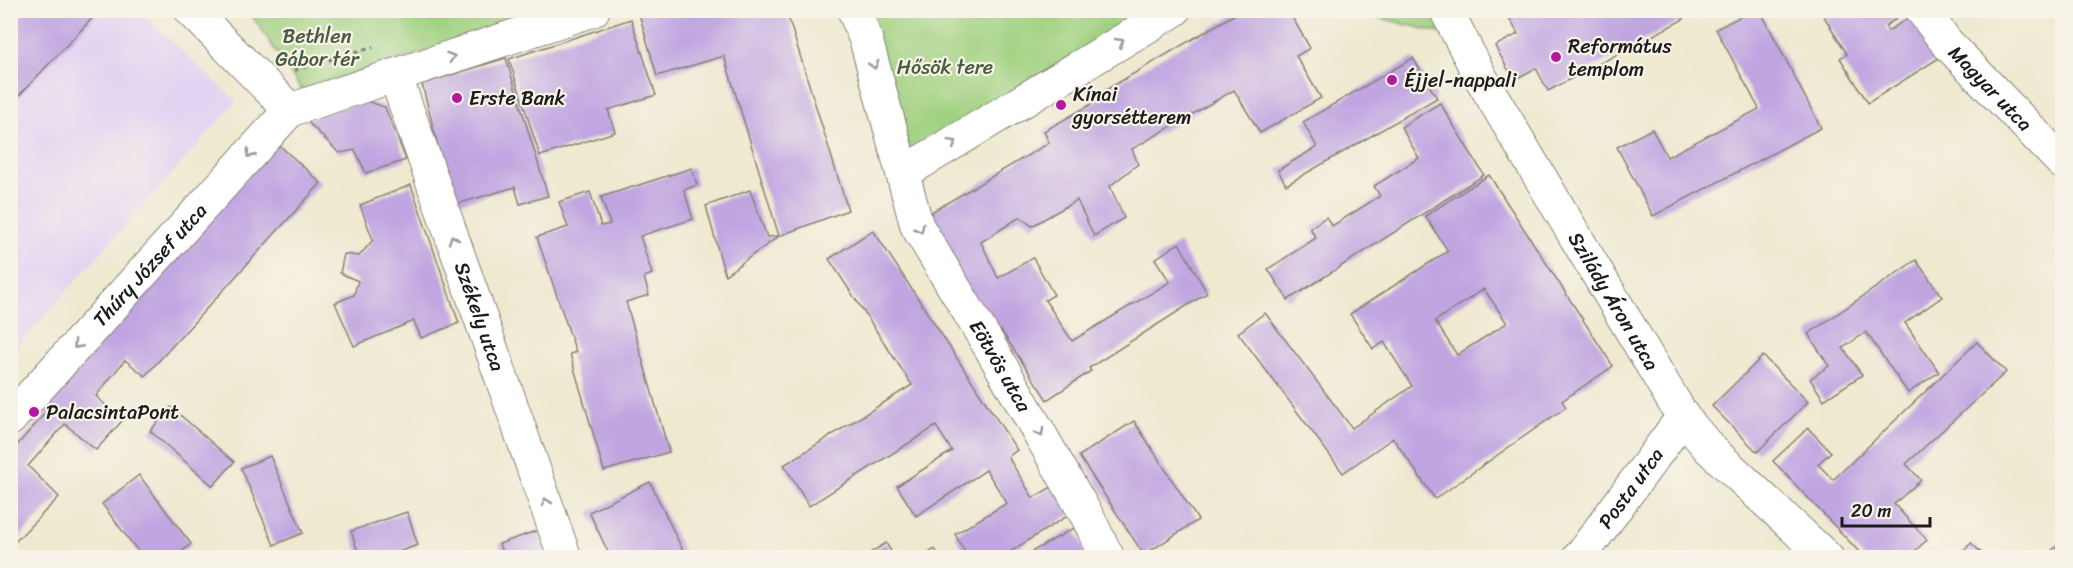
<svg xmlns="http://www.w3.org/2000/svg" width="2073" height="568" viewBox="0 0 2073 568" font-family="Sriracha,sans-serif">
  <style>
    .built { fill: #e3d3f2 }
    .green { fill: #a0d180; stroke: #5e764e; stroke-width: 1.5 }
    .building { fill: #c0a5e1; fill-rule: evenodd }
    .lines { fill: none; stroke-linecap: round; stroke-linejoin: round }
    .minor-casing { stroke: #868276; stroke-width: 35 }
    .path { stroke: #868276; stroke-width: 4; stroke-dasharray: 4.5 4.5; stroke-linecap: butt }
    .minor { stroke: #fff; stroke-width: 33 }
    .oneway { stroke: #999 }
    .poi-dot { fill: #b5179e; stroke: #f7f3e8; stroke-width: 2 }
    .labels { text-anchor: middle; stroke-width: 4.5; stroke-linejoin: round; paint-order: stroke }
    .park-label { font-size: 20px; fill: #4a5b3f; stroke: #f7f3e8 }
    .poi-label { font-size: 20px; fill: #1c1c1c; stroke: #f7f3e8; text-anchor: start }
    .street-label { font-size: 20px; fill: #1c1c1c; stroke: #f7f3e8 }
  </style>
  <rect width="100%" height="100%" fill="#f7f3e8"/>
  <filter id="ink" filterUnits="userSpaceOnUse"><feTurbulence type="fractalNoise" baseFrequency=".0167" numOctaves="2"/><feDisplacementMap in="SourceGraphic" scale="12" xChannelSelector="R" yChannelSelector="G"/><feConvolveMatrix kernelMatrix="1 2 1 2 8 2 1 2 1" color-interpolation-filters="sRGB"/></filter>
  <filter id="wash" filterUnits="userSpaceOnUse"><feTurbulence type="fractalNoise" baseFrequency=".008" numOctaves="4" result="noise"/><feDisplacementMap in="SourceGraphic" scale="24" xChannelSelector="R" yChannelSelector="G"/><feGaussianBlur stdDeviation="1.35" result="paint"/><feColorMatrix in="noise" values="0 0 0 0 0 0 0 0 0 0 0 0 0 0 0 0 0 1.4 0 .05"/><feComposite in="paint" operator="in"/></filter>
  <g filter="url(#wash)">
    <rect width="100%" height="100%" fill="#efe9d0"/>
    <!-- built -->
    <path class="built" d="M11 11H138L237 101 11 353Z"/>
    <!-- green -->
    <g class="green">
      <path d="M866 10 1153 11 911 156Z"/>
      <path d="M249 11H556L302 90Z"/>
      <path d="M1353 11H1433L1445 34Z"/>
    </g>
    <g id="blocks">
      <!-- building -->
      <g class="building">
        <path d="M10 10H100L10 105Z"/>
        <path d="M638 10H786L848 210 779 236 724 56 657 76Z"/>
        <path d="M1242 10H1288L1310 48 1296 56 1321 98 1260 133 1234 90 1132 149 1138 164 1110 186 1124 218 1094 236 1077 200 1032 226 1020 217 981 242 998 278 1033 258 1054 295 1045 300 1072 341 1170 282 1155 259 1179 243 1207 293 1089 368 1091 371 1047 400 1001 330 994 334 925 225 933 211 1049 143 1044 131 1102 98 1099 94Z"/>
        <path d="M1505 10H1687L1681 13 1684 19 1548 91 1536 68 1514 80 1495 46 1518 34Z"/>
        <path d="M1753 10H1760L1821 128 1653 216 1617 147 1652 129 1667 157 1759 109 1716 29Z"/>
        <path d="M1825 10H1890L1896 19 1885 26 1888 31 1913 15 1939 58 1868 103 1840 58 1847 54 1822 13Z"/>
        <path d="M631 19 656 95 608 110 615 132 540 156 509 59Z"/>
        <path d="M506 58 548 196 520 204 515 187 453 205 422 84Z"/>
        <path d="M1413 58 1437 98 1286 185 1278 170 1317 147 1303 122Z"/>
        <path d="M363 100 385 107 406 160 366 173 355 150 339 153 306 120Z"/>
        <path d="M1440 103 1484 175 1288 300 1268 269 1316 238 1310 228 1326 217 1332 226 1380 196 1374 186 1419 158 1401 127Z"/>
        <path d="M277 143 321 183 145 376 125 360 96 396 122 421 96 450 65 424 28 466 59 497 10 547V453L49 409 43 406Z"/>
        <path d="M692 168 697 185 684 190 693 219 640 236 652 274 644 277 649 295 626 302 669 452 604 471 570 354 576 352 537 237 568 227 559 202 590 192 601 226 610 224 601 197Z"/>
        <path d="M1489 175 1613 366 1562 401 1566 407 1435 499 1393 438 1343 473 1238 333 1265 313 1352 428 1412 386 1384 342 1373 349 1350 314 1448 251 1425 216ZM1484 289 1507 323 1457 355 1435 321Z"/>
        <path d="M411 185 459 323 421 338 414 321 354 346 335 303 354 295 358 281 340 273 344 254 359 256 373 240 360 205Z"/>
        <path d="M750 190 767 237 779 236 725 275 706 206Z"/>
        <path d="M873 230 1017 450 1008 457 1033 498 1055 485 1072 513 1000 558H968L955 534 1007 503 986 470 916 516 897 486 952 451 936 426 809 506 784 465 912 385 829 259Z"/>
        <path d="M1916 260 1942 297 1905 323 1939 372 1908 393 1866 332 1843 348 1862 375 1824 400 1810 379 1829 366 1808 334Z"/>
        <path d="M1977 342 2006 372 1906 464 1921 480 1894 504 1927 540 1907 558H1865L1773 461 1808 428 1831 452 1818 464 1833 480Z"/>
        <path d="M1763 356 1808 402 1757 452 1712 406Z"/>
        <path d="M171 407 234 462 213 486 150 431Z"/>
        <path d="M1134 421 1198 520 1144 555 1079 456Z"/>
        <path d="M270 456 303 533 274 545 241 468Z"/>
        <path d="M139 475 191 544 174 558H143L102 504Z"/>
        <path d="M650 482 683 551 670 558H611L589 512Z"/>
        <path d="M407 512 418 545 382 558H360L351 531Z"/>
        <path d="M1074 528 1090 558H1037L1033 551Z"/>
        <path d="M539 530 548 558H504L499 544Z"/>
        <path d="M2062 541V558H2044Z"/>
        <path d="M886 543 895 558H862Z"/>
        <path d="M1971 543 1987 558H1957Z"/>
        <path d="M935 549 940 558H920Z"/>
      </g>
    </g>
  </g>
  <g filter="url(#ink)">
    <use href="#blocks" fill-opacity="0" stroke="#868276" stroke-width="1.5"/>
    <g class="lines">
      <defs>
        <g id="minor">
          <path d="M191 10 290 110"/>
          <path id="s1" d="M854 10 866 40 917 226 990 347 1087 516 1108 558"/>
          <path id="s2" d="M1446 10 1481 78 1683 417 1710 449 1827 558"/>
          <path id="s3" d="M1922 10 1947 43 2062 162"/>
          <path id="s4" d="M395 75 565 558"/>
          <path d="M903 173 1174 10"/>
          <path id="s5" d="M10 419 290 110 593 10"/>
          <path id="s6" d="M1579 558 1683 417"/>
        </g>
      </defs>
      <!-- minor casing -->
      <use href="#minor" class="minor-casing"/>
      <!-- path -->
      <path class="path" d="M294 70 373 47"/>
      <!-- minor -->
      <use href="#minor" class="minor"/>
    </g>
    <!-- one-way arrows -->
    <defs><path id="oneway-chevron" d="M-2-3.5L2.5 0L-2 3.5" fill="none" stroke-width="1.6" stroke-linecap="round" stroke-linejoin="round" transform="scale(1.5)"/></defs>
    <g class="oneway">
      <use href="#oneway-chevron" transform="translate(1120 42) rotate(-30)"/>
      <use href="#oneway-chevron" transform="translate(451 57) rotate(-18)"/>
      <use href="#oneway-chevron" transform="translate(874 65) rotate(75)"/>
      <use href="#oneway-chevron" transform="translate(953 143) rotate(-31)"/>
      <use href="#oneway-chevron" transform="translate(250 154) rotate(132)"/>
      <use href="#oneway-chevron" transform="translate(920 229) rotate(64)"/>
      <use href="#oneway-chevron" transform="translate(453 239) rotate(-109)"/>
      <use href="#oneway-chevron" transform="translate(77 345) rotate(132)"/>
      <use href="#oneway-chevron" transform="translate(1040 433) rotate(60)"/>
      <use href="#oneway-chevron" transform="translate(546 502) rotate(-109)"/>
    </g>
  </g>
  <!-- markers -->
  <g class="poi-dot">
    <circle cx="1556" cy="57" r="6"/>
    <circle cx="1392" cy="80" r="6"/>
    <circle cx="457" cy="98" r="6"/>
    <circle cx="1061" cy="105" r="6"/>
    <circle cx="34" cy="412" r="6"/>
  </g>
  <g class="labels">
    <!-- park labels -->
    <g class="park-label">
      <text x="317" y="43">Bethlen<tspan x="317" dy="23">Gábor tér</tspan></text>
      <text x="945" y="74">Hősök tere</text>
    </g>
    <!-- poi labels -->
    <g class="poi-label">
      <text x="1568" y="53">Református<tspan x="1568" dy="23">templom</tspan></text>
      <text x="1404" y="87">Éjjel-nappali</text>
      <text x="1073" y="101">Kínai<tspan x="1073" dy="23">gyorsétterem</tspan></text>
      <text x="469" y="105">Erste Bank</text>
      <text x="46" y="419">PalacsintaPont</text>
    </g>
    <!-- street labels -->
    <g class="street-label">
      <text dy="7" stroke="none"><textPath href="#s3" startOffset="104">Magyar utca</textPath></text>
      <text dy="7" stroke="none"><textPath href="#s5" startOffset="208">Thúry József utca</textPath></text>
      <text dy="7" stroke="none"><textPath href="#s2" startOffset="336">Szilády Áron utca</textPath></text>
      <text dy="7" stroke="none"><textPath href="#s4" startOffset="256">Székely utca</textPath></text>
      <text dy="7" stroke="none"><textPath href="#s1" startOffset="388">Eötvös utca</textPath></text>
      <text dy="7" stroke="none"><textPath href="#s6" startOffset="87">Posta utca</textPath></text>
    </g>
  </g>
  <!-- margin -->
  <rect width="2073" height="568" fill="none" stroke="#f7f3e8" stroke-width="36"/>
  <!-- scale -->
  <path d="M1842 517v9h88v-9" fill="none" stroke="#1c1c1c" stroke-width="3"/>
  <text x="1851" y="517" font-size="18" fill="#1c1c1c" stroke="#f7f3e8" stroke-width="4.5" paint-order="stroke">20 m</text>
</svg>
